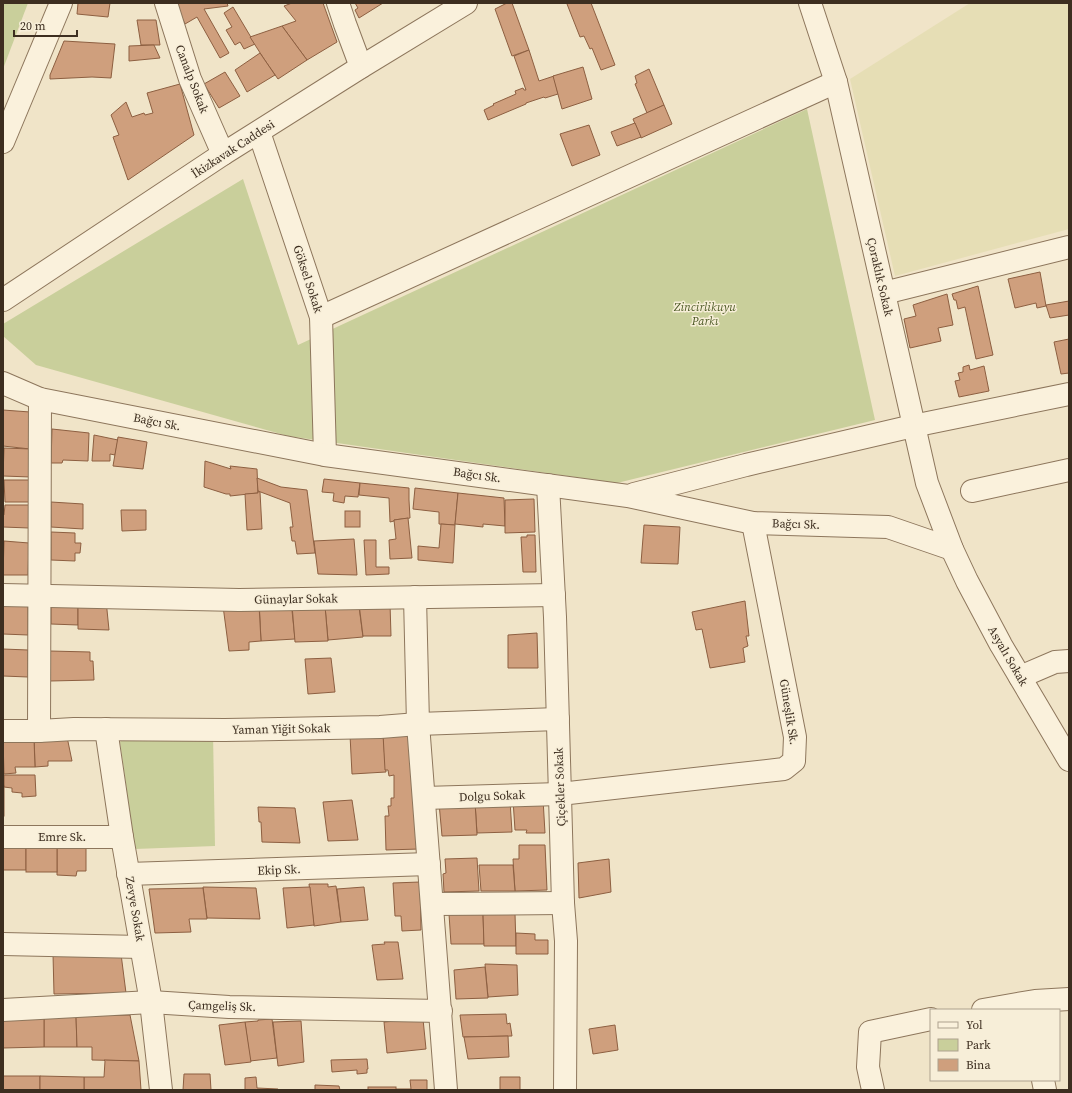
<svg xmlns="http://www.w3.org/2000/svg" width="1072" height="1093" viewBox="0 0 1072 1093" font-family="'Source Serif 4',serif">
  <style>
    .farmland { fill: #e6deb5 }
    .green { fill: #c9cf9b }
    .building { fill: #cf9f7d; stroke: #8d5f41 }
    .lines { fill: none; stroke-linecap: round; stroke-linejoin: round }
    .minor-casing { stroke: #8d765c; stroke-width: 24 }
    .minor { stroke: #faf1dc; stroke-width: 22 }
    .labels { text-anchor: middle; stroke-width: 3; stroke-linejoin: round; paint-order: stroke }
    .street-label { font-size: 12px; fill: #3d2e20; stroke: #f7eed8 }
    .park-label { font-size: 12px; font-style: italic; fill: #4d5a26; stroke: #f7eed8 }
  </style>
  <rect width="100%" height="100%" fill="#f0e4c8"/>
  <!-- farmland -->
  <path class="farmland" d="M970 3H1069V229L895 276 850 79Z"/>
  <!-- green -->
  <g class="green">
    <path d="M3 3H28L3 69Z"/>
    <path d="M807 109 875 420 617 483 288 436 36 365 3 336V324L243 179 298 345Z"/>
    <path d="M128 732H213L215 846 135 849 120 742Z"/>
  </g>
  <!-- building -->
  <g class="building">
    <path d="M78 3H110L108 17 77 14Z"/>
    <path d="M175 3H227L228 6 204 9 229 53 220 58 197 17 185 24Z"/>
    <path d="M292 3H323L337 42 307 60 282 26 296 21 284 6Z"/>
    <path d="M355 3H383L359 18 355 10 358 8Z"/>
    <path d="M507 3H512L529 50 512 56 495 9Z"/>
    <path d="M569 3H591L615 65 601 70 592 48 590 49 584 36 580 37 567 4Z"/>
    <path d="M233 7 255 44 244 49 240 42 235 45 226 30 232 27 224 13Z"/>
    <path d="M137 20H156L160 45H141Z"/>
    <path d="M282 26 307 60 278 79 264 59 250 37Z"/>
    <path d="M64 41 115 44 111 78 92 77 50 79V75Z"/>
    <path d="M154 45 160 58 129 61V46Z"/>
    <path d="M529 50 539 81 554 76 558 94 545 98 544 97 526 103V104L488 120 484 110 494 105 493 104 516 94 515 91 523 88 524 90H526L514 56Z"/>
    <path d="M260 53 275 75 247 92 235 70Z"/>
    <path d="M583 67 592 99 562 109 553 76Z"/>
    <path d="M649 69 664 105 647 113 635 84 637 83 635 76Z"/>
    <path d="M225 72 240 96 219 108 204 84Z"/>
    <path d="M180 84 194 135 128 180 113 137 119 135 111 115 126 102 132 117 144 113 145 115 153 113 147 93Z"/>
    <path d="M664 105 672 124 641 138 633 119Z"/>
    <path d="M635 123 641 137 617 146 611 132Z"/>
    <path d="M589 125 600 155 572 166 560 134Z"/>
    <path d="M1040 272 1046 306 1037 308 1036 303 1015 308 1008 279Z"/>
    <path d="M978 286 993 355 976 359 965 307 958 309 956 300H954L952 294Z"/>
    <path d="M947 294 953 325 938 328 941 341 910 348 904 319 916 316 913 305Z"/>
    <path d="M1069 301V315L1050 318 1046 305Z"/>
    <path d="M1069 339V373L1061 374 1054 342Z"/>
    <path d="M969 365 970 370 984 366 989 391 959 397 955 381 960 380 958 373 963 372V367Z"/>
    <path d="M3 410 30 412V449L3 446Z"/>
    <path d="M52 429 89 433 88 461 63 460 62 463H51Z"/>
    <path d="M94 435 118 440 115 455 110 454V461H92Z"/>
    <path d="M118 437 147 442 143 469 113 466Z"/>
    <path d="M4 448 31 449V477L3 476Z"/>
    <path d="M205 461 231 469 230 466 257 469 258 493 230 496V494H226L204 487Z"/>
    <path d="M257 478 281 487 307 490 315 553 297 554 295 541H292L290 527H293L290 503 258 491Z"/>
    <path d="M324 479 360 483 358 497 345 496 344 503 333 501 334 493 322 492Z"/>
    <path d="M4 480H30L29 502H5Z"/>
    <path d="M360 483 409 488V500L410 518 394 520V521L390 522 389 498 359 495Z"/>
    <path d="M415 488 458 493 455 525 439 524V512L413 509Z"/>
    <path d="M258 491 260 492 262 529 247 530 245 494 258 493Z"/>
    <path d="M458 493 504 498 505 526 483 524V527L455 524Z"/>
    <path d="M534 499 535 532 505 533V500Z"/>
    <path d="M51 502 83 504V529L51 527Z"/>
    <path d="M5 505H29V528L3 527V514L4 515Z"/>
    <path d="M121 510H146V530L122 531Z"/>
    <rect x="345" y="511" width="15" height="16"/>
    <path d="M408 518 412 558 390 559 389 540 396 539 394 520Z"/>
    <path d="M441 524 455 525 453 563 418 560V546L439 548Z"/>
    <path d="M644 525 680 527 678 564 641 563Z"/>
    <path d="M51 532 75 533V543H81L80 553H75V561L51 560Z"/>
    <path d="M527 535H535L536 572H523L521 537H527Z"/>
    <path d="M354 539 357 575 318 574 314 541Z"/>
    <path d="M364 540H376V567H389V574L366 575Z"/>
    <path d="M4 541 29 543 28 575H3Z"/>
    <path d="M3 597H28V635L3 634Z"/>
    <path d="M51 598H78V625L51 624Z"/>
    <path d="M78 598 106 600 109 630 78 629Z"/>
    <path d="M358 599 363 637 328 640 325 606Z"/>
    <path d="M259 600 291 601 295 639 261 641Z"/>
    <path d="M745 601 749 636H746L748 646 743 648 745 662 710 668 702 629 696 630 692 612Z"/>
    <path d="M359 604H390L391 636H363Z"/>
    <path d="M259 605 261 641 249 642V650L229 651 223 606Z"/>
    <path d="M292 605 325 606 328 641 295 642Z"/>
    <path d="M537 633 538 668H508V635Z"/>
    <path d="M3 649 28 650V677L3 676Z"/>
    <path d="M50 651 90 652V661H93L94 680 50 681Z"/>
    <path d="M331 658 335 692 308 694 305 659Z"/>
    <path d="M34 732H66L72 761H48V766L35 767Z"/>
    <path d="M383 734 386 772 352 774 350 735Z"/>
    <path d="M383 734H414L419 849 386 850 385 816H389L388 806H391V798H394V775L389 776 388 770H385Z"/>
    <path d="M3 739 4 765H3Z"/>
    <path d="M3 739H34L35 767H15L16 773 4 774Z"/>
    <path d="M4 775H35L36 796 22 797V793L12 792V788L4 787Z"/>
    <rect x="3" y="786" width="1" height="30"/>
    <path d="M543 799 545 833H526L527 830H515L513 800Z"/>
    <path d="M352 800 358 840 328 841 323 802Z"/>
    <path d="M510 801 512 832 477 833 475 802Z"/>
    <path d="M475 802 477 835 442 836 439 803Z"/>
    <path d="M258 807 295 808 300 843 262 842 261 822H259Z"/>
    <path d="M86 839V871H77L76 876 57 875V840Z"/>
    <path d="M26 840V870H3V841Z"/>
    <rect x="26" y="840" width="31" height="32"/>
    <path d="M519 845H545L547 890 515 891 513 859H519Z"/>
    <path d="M477 858 479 891 444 892 443 874 446 873 445 859Z"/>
    <path d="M609 859 611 892 579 898 578 863Z"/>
    <path d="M479 865H513L515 891H481Z"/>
    <path d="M420 882 421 930 402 931 401 916H395L393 883Z"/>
    <path d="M309 884H328V887L336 886 341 922 314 926Z"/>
    <path d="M203 887 256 888 260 919 207 918Z"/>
    <path d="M310 887 314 925 287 928 283 888Z"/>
    <path d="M364 887 368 920 341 922 337 889Z"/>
    <path d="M203 888 207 919H189L191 932 155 933 149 889Z"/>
    <path d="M449 914H483L484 944H451Z"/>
    <path d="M483 914H515L516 946H484Z"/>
    <path d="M516 933 535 934V940H548V954H516Z"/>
    <path d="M384 942H398L403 979 377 980 372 945 385 944Z"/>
    <path d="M53 954H121L126 993 54 994Z"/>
    <path d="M485 964 517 965 518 995 488 997Z"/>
    <path d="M485 967 488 998 456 999 454 970Z"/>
    <path d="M506 1014 507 1024 510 1023 512 1036 463 1037 460 1015Z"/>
    <path d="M44 1015H76L77 1047H44Z"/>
    <path d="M130 1015 139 1061 92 1060V1047H77L76 1016Z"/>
    <path d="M3 1016H44V1047L3 1048Z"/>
    <path d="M272 1019 277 1058 250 1061 245 1022 258 1021V1020Z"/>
    <path d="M423 1019 426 1049 387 1053 384 1022Z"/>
    <path d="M301 1021 304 1062 278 1066 273 1022Z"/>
    <path d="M245 1022 251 1062 225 1065 219 1025Z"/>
    <path d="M615 1025 618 1050 593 1054 589 1029Z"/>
    <path d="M508 1036 509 1057 468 1059 464 1037Z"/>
    <path d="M367 1059 368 1069H367V1073L357 1074V1070L332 1072 331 1060Z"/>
    <path d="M104 1060 139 1061 141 1090H84V1077H104L105 1061Z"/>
    <path d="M184 1074H210L211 1090H183Z"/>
    <rect x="3" y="1076" width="37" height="14"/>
    <path d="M40 1076 84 1077V1090H40Z"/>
    <path d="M256 1077 257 1088 278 1089V1090H245V1078Z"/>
    <path d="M500 1077H520V1090H486H500Z"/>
    <path d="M410 1080H427V1090H396V1089H411Z"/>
    <path d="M315 1085 339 1086 340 1090H315Z"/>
    <rect x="368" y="1087" width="28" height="3"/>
  </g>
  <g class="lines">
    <defs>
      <g id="minor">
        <path d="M166 3 190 79 223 154"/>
        <path d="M338 3 345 24 361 67"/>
        <path d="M810 3 836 82 927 483 952 549 967 581 1001 645 1069 760"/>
        <path d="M259 132 321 317 325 455"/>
        <path d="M3 142 61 3"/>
        <path d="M884 293 1069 247"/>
        <path d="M3 300 223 154 361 67 466 3"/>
        <path d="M321 317 836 82"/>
        <path d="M3 383 40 399 325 455 628 496 753 523 888 527 952 549"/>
        <path d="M548 485 555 617 563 903 566 941 565 1090"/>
        <path d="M972 491 1069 470"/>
        <path d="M634 494 746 465 913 426 1069 394"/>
        <path d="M3 595 239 600 554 595"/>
        <path d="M415 597 418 724 446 1090"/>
        <path d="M1020 677 1055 662 1069 661"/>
        <path d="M106 729 122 837 151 1002 161 1090"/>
        <path d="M3 731H39L74 729 225 730 380 727 418 724 558 719"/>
        <path d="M39 731 40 399"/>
        <path d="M424 798 560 794 784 769 794 761 795 737 753 523"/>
        <path d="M3 837H122"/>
        <path d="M128 874 429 864"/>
        <path d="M433 904 563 903"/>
        <path d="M3 944 141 947"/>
        <path d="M3 1010 151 1002 229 1007 441 1011"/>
        <path d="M983 1010 1035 1001 1069 999"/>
        <path d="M1043 1080 1045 1090"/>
        <path d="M873 1090 868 1067 870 1032 931 1019"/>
      </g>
    </defs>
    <!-- minor casing -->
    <use href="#minor" class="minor-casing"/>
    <!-- minor -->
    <use href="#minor" class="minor"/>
  </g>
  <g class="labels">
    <!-- street labels -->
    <g class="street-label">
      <text transform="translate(192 79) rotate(69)" y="4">Canalp Sokak</text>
      <text transform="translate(233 149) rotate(-33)" y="4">İkizkavak Caddesi</text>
      <text transform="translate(880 277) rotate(77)" y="4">Çoraklık Sokak</text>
      <text transform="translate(308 279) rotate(72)" y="4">Göksel Sokak</text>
      <text transform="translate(157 422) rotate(11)" y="4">Bağcı Sk.</text>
      <text transform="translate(477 475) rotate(8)" y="4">Bağcı Sk.</text>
      <text transform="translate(796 524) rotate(2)" y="4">Bağcı Sk.</text>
      <text transform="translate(296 599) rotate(-1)" y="4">Günaylar Sokak</text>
      <text transform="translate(1008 656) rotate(60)" y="4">Asyalı Sokak</text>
      <text transform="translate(789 712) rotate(81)" y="4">Güneşlik Sk.</text>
      <text transform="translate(281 729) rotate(-1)" y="4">Yaman Yiğit Sokak</text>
      <text transform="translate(560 787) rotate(-92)" y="4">Çiçekler Sokak</text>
      <text transform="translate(492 796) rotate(-2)" y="4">Dolgu Sokak</text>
      <text x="62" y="841">Emre Sk.</text>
      <text transform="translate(279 870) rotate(-2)" y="4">Ekip Sk.</text>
      <text transform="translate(135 909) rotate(80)" y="4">Zevye Sokak</text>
      <text transform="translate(222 1006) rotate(2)" y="4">Çamgeliş Sk.</text>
    </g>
    <!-- park labels -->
    <g class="park-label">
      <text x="705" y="311">Zincirlikuyu<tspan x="705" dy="14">Parkı</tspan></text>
    </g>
  </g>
  <!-- border -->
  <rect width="1072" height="1093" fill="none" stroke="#3d2e20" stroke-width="8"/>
  <!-- legend -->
  <rect x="930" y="1009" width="130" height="72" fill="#f7eed8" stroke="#ada18e"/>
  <rect x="938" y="1022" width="20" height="6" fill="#faf1dc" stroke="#ada18e"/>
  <text x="966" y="1029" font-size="12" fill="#3d2e20">Yol</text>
  <rect x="938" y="1039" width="20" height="12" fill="#c9cf9b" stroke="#ada18e"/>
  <text x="966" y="1049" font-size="12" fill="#3d2e20">Park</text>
  <rect x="938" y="1059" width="20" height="12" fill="#cf9f7d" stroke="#ada18e"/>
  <text x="966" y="1069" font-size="12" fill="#3d2e20">Bina</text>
  <!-- scale -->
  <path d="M14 30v6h63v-6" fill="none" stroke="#3d2e20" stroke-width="2"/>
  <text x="20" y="30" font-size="12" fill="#3d2e20" stroke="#f7eed8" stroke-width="3" paint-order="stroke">20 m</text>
</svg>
